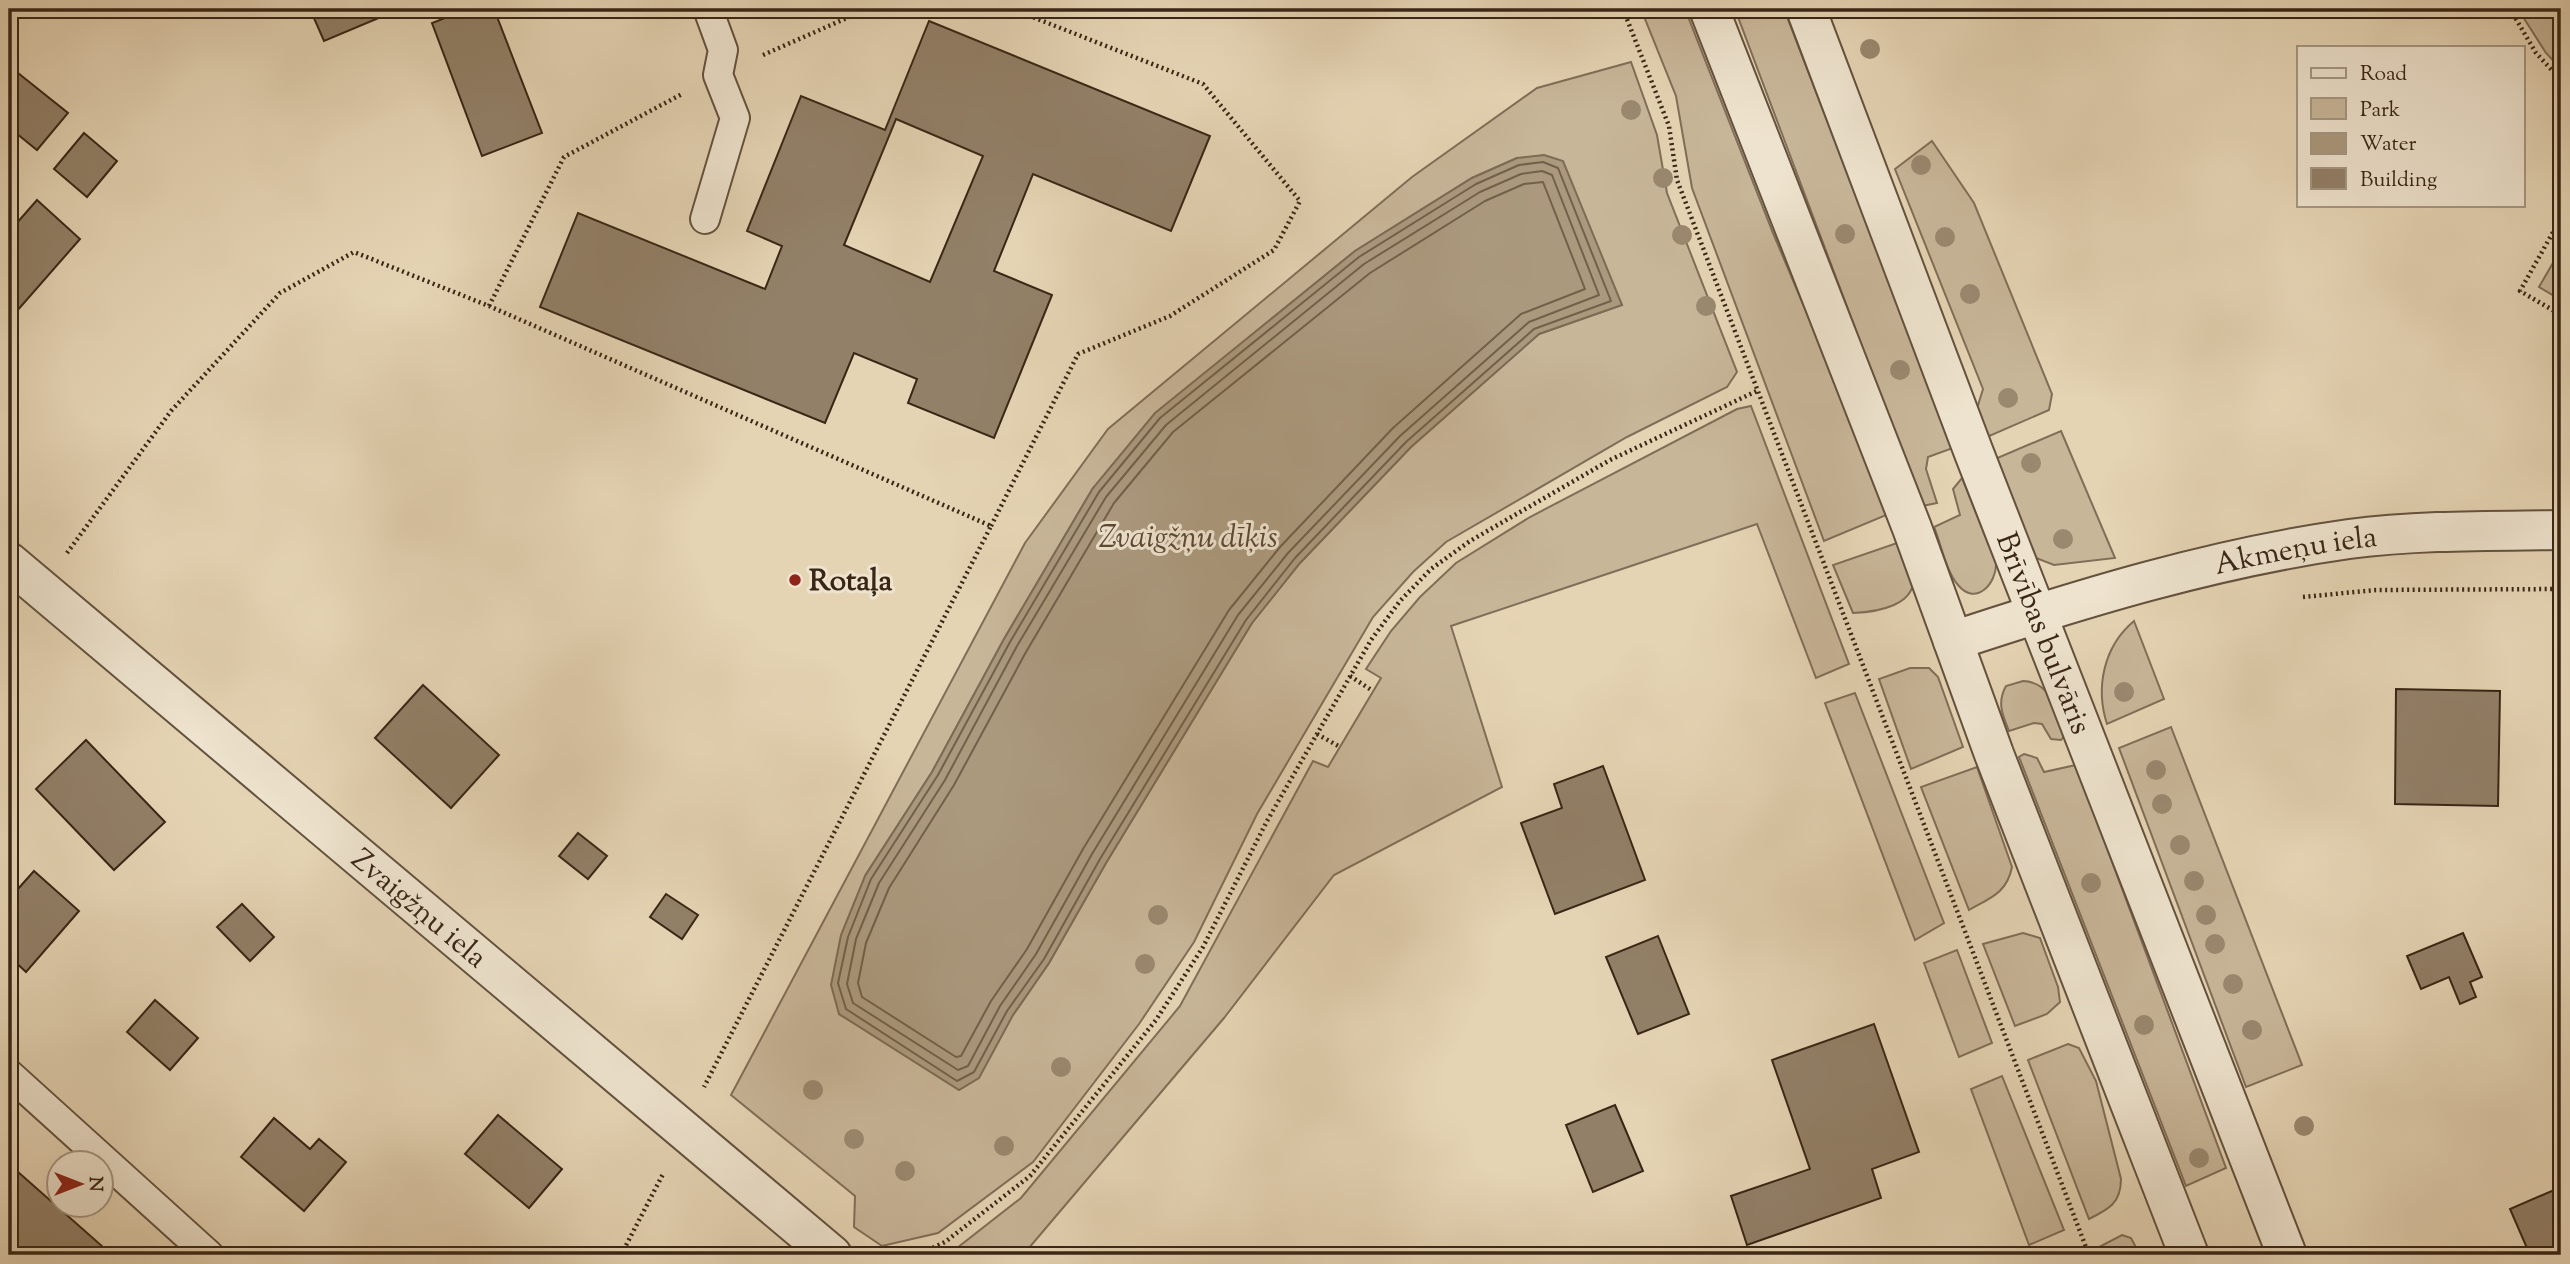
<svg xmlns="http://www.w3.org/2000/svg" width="2570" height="1264" viewBox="0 0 2570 1264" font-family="'Sorts Mill Goudy',serif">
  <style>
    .green { fill: #c8b699; stroke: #806e58; stroke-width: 2; fill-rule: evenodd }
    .water { fill: #ab997e; stroke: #7d6b54; stroke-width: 2 }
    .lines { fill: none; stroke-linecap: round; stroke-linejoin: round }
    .shore { stroke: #72604a; stroke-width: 2 }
    .building { fill: #928068; stroke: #392616; stroke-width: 2; fill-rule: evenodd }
    .lane-casing { stroke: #64523e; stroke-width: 32 }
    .street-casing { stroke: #64523e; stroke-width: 42 }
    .path { stroke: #392616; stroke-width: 4.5; stroke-dasharray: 2 3.5; stroke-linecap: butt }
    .lane { stroke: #eee3ce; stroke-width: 28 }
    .street { stroke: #eee3ce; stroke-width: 38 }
    .tree { fill: #9a886f }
    .poi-dot { fill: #8f2418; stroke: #eee3ce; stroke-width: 2.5 }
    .labels { text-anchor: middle; stroke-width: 6; stroke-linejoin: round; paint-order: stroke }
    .street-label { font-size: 30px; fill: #392616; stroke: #eee3ce }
    .poi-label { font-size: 30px; font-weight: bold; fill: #392616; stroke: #eee3ce; text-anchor: start }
    .water-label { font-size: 32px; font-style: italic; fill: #5b4835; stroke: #eee3ce }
  </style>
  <rect width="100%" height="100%" fill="#e5d4b4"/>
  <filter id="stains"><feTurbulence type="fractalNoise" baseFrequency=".00286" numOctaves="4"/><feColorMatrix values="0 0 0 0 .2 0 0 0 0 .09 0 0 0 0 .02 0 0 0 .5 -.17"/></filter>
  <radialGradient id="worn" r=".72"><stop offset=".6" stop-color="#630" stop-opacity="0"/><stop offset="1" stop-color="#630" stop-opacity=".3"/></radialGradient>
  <!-- green -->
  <g class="green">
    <path d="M1641 9H1685L1773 233 1891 513 1824 541 1692 188 1676 96Z"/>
    <path d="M1735 9H1784L1953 448 1928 457 1926 469 1937 503 1922 506Z"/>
    <path d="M2518 9H2561V69L2546 53Z"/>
    <path d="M1631 62 1657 135 1667 193 1737 372 1727 387 1627 437 1446 542 1413 572 1373 617 1257 814 1194 942 1139 1024 1033 1162 938 1233 882 1246 854 1227 855 1196 731 1095 1025 543 1108 429 1412 177 1537 88ZM1517 158 1622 305 1539 334 1411 447 1300 563 1252 623 1106 863 1049 963 1013 1015 874 1035 839 1014 865 876 932 772 1004 639 1093 488 1247 339 1355 251 1472 178Z"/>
    <path d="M1932 141 1974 203 2052 394 2049 410 1987 437 1975 415 1983 389 1895 169Z"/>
    <path d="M2561 249V300L2539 287Z"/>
    <path d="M1751 406 1849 664 1816 678 1757 524 1451 626 1502 787 1334 875 1224 1018 1023 1255H948L1021 1198 1180 1006 1313 761 1328 767 1381 678 1366 669 1391 631 1420 597 1456 563 1530 517 1737 409Z"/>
    <path d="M2061 431 2115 558 2054 565 2036 558 1995 459Z"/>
    <path d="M1962 478 1996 563C1997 583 1976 607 1958 585 1946 571 1941 544 1934 527L1960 515 1953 489Z"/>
    <path d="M1900 542C1904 552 1911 563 1913 573 1919 606 1876 612 1853 613L1833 565Z"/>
    <path d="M2134 621 2164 699 2107 724C2095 687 2104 646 2134 621Z"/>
    <path d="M1910 668H1929L1938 677 1963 747 1911 769 1879 679Z"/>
    <path d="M2023 681C2052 682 2056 711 2065 735L2061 740 2051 739 2042 724 2034 723 2009 731C2002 714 1997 702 2006 686Z"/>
    <path d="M1855 693 1944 923 1915 940 1825 703Z"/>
    <path d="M2171 727 2302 1065 2246 1087 2119 748Z"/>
    <path d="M2024 754 2037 758 2044 772 2076 765 2226 1168 2186 1186 2019 757Z"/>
    <path d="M1977 767 2012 867C2007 893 1990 898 1969 910L1921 787Z"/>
    <path d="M2023 933 2040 938 2058 987 2060 1002 2047 1014 2015 1026 1983 944Z"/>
    <path d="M1957 950 1992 1043 1959 1057 1924 963Z"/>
    <path d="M2068 1044 2079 1048 2096 1081 2121 1179C2121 1203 2109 1209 2089 1219L2028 1060Z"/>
    <path d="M2002 1076 2064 1230 2029 1245 1971 1089Z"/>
    <path d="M2122 1235 2131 1238 2140 1255H2102L2099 1247Z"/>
  </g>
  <!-- water -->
  <path class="water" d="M1544 155 1563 161 1622 305 1539 334 1411 447 1300 563 1252 623 1106 863 1049 963 1013 1015 979 1078 959 1090 839 1014 831 985 841 935 865 876 932 772 1004 639 1093 488 1155 413 1355 251 1472 178 1517 158Z"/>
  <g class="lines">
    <!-- shore -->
    <g class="shore">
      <path d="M1543 162 1558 168 1611 301 1534 329 1406 442 1295 558 1246 620 1100 859 1044 959 1007 1011 974 1072 957 1081 846 1009 838 983 848 937 871 879 938 775 1010 642 1099 492 1160 418 1359 257 1476 184 1519 165Z"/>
      <path d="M1542 171 1552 175 1599 295 1529 322 1400 436 1288 553 1238 615 1092 854 1036 954 1000 1006 968 1066 958 1070 853 1003 847 984 856 939 879 883 945 780 1017 646 1106 497 1166 425 1364 264 1480 192 1521 174Z"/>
      <path d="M1543 182 1585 289 1521 314 1393 428 1280 547 1229 610 1083 849 1027 949 991 1001 961 1056 956 1057 862 997 858 983 866 943 889 888 954 785 1026 652 1114 503 1173 432 1370 273 1485 201 1524 184Z"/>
    </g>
  </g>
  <!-- building -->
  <g class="building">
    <path d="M310 9H400L324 41Z"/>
    <path d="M468 9H494L542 133 482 156 432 23Z"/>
    <path d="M929 21 1210 136 1171 231 1033 174 994 271 1052 295 994 438 908 403 917 379 854 353 825 423 540 307 578 213 765 289 782 246 747 231 801 96 885 130ZM896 119 983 156 930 282 844 245Z"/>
    <path d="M18 73 68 113 37 150 11 129 9 131V85Z"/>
    <path d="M84 133 117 161 87 197 54 169Z"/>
    <path d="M37 200 80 239 9 320V232Z"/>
    <path d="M423 685 499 755 451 808 375 738Z"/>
    <path d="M2396 689 2500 691 2498 806 2395 804Z"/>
    <path d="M86 740 165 822 114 870 36 789Z"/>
    <path d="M1603 766 1645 880 1555 914 1521 823 1562 808 1554 784Z"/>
    <path d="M578 833 607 856 588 879 559 856Z"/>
    <path d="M34 871 79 911 26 972 9 956V899Z"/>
    <path d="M666 894 698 915 682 939 650 917Z"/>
    <path d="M242 904 274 937 250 961 217 927Z"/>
    <path d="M2463 933 2482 977 2470 982 2476 997 2460 1004 2449 977 2421 989 2407 956Z"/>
    <path d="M1658 936 1689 1014 1638 1034 1606 957Z"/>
    <path d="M155 1000 198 1038 170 1070 127 1032Z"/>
    <path d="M1874 1024 1919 1152 1872 1169 1881 1198 1747 1245 1731 1196 1810 1169 1772 1060Z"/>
    <path d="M1615 1105 1643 1171 1593 1192 1566 1125Z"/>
    <path d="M498 1115 562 1169 529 1208 465 1154Z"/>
    <path d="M274 1118 310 1149 319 1139 346 1162 304 1211 241 1157Z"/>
    <path d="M9 1164 112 1255H9Z"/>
    <path d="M2561 1187V1255H2530L2510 1209Z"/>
  </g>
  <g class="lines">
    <defs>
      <g id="lane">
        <path d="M705 219 735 118 718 75 723 50 708 9"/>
        <path d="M9 1074 209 1255"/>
      </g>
      <g id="street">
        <path d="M1709 9 1912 528 1994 754 2189 1255"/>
        <path id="s1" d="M1806 9 1974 453 2287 1255"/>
        <path id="s2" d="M9 562 832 1255"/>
        <path id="s3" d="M1953 641C2083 598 2214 558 2349 539 2419 530 2491 531 2561 530"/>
      </g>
    </defs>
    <!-- lane casing -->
    <use href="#lane" class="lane-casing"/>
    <!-- street casing -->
    <use href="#street" class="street-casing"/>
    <!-- path -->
    <g class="path">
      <path d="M1623 9 1669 126 1677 180 1708 261 2089 1255"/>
      <path d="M2510 9 2536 53 2561 80"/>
      <path d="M763 55 867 9"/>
      <path d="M2561 218 2520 291 2561 315"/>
      <path d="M489 306 564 157 682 94"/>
      <path d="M991 526 1078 354 1170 316 1274 250 1300 201 1203 84 1012 9"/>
      <path d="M67 553 171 411 280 293 354 252 489 306 991 526 704 1087"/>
      <path d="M2303 597 2376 590 2561 589"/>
      <path d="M1350 676 1373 691"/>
      <path d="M1317 734 1340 747"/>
      <path d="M621 1255 663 1174"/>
      <path d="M918 1255 945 1242 1030 1176 1156 1020 1203 947 1267 821 1371 640 1400 601 1431 569 1470 541 1610 460 1759 390"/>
    </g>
    <!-- lane -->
    <use href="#lane" class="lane"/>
    <!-- street -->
    <use href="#street" class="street"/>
  </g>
  <!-- trees -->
  <g class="tree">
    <circle cx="1870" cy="49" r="10"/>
    <circle cx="1631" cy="110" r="10"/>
    <circle cx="1921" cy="165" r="10"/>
    <circle cx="1663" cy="178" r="10"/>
    <circle cx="1845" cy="234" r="10"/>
    <circle cx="1682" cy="235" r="10"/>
    <circle cx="1945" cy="237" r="10"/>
    <circle cx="1970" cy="294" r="10"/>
    <circle cx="1706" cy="306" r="10"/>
    <circle cx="1900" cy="370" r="10"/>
    <circle cx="2008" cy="398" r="10"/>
    <circle cx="2031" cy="463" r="10"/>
    <circle cx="2063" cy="539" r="10"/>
    <circle cx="2124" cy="692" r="10"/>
    <circle cx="2156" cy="770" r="10"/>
    <circle cx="2162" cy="804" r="10"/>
    <circle cx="2180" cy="845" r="10"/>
    <circle cx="2194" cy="881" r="10"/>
    <circle cx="2091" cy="883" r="10"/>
    <circle cx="1158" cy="915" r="10"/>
    <circle cx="2206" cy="915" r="10"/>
    <circle cx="2215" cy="944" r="10"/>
    <circle cx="1145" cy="964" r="10"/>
    <circle cx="2233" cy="984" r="10"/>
    <circle cx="2144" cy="1025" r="10"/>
    <circle cx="2252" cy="1030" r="10"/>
    <circle cx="1061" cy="1067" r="10"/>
    <circle cx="813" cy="1090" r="10"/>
    <circle cx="2304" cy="1126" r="10"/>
    <circle cx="854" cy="1139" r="10"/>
    <circle cx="1004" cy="1146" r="10"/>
    <circle cx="2199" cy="1158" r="10"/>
    <circle cx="905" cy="1171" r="10"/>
  </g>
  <!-- markers -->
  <circle class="poi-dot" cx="795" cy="580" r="7"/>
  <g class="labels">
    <!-- street labels -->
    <g class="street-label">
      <text dy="10" stroke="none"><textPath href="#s3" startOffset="355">Akmeņu iela</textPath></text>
      <text dy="10" stroke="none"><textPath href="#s1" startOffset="668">Brīvības bulvāris</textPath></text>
      <text dy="10" stroke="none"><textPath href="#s2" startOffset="537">Zvaigžņu iela</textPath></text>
    </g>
    <!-- poi labels -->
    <g class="poi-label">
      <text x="809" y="590">Rotaļa</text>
    </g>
    <!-- water labels -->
    <g class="water-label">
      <text x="1188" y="547">Zvaigžņu dīķis</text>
    </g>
  </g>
  <!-- margin -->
  <rect width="2570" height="1264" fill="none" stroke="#e5d4b4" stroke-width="35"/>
  <rect x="10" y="10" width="2549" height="1243" fill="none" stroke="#392616" stroke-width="3.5"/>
  <rect x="18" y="18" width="2535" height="1229" fill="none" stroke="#392616" stroke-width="2"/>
  <!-- legend -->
  <rect x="2297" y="46" width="228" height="161" fill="#eee3ce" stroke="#a69784" stroke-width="2"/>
  <rect x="2311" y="68" width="35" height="10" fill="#eee3ce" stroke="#a69784" stroke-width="2"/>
  <text x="2360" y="80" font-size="21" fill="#392616">Road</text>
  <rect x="2311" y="98" width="35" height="21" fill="#c8b699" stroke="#a69784" stroke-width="2"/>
  <text x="2360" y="116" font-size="21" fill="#392616">Park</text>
  <rect x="2311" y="133" width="35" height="21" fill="#ab997e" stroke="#a69784" stroke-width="2"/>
  <text x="2360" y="150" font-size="21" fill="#392616">Water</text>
  <rect x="2311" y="168" width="35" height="21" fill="#928068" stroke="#a69784" stroke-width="2"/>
  <text x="2360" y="186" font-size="21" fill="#392616">Building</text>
  <!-- north arrow -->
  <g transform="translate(80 1184) rotate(90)"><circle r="33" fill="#eee3ce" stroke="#a69784" stroke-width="2"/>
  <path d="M0-5L12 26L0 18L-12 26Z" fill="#8f2418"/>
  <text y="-10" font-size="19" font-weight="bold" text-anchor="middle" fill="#392616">N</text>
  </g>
  <rect width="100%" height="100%" filter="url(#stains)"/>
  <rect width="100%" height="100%" fill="url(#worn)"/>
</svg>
